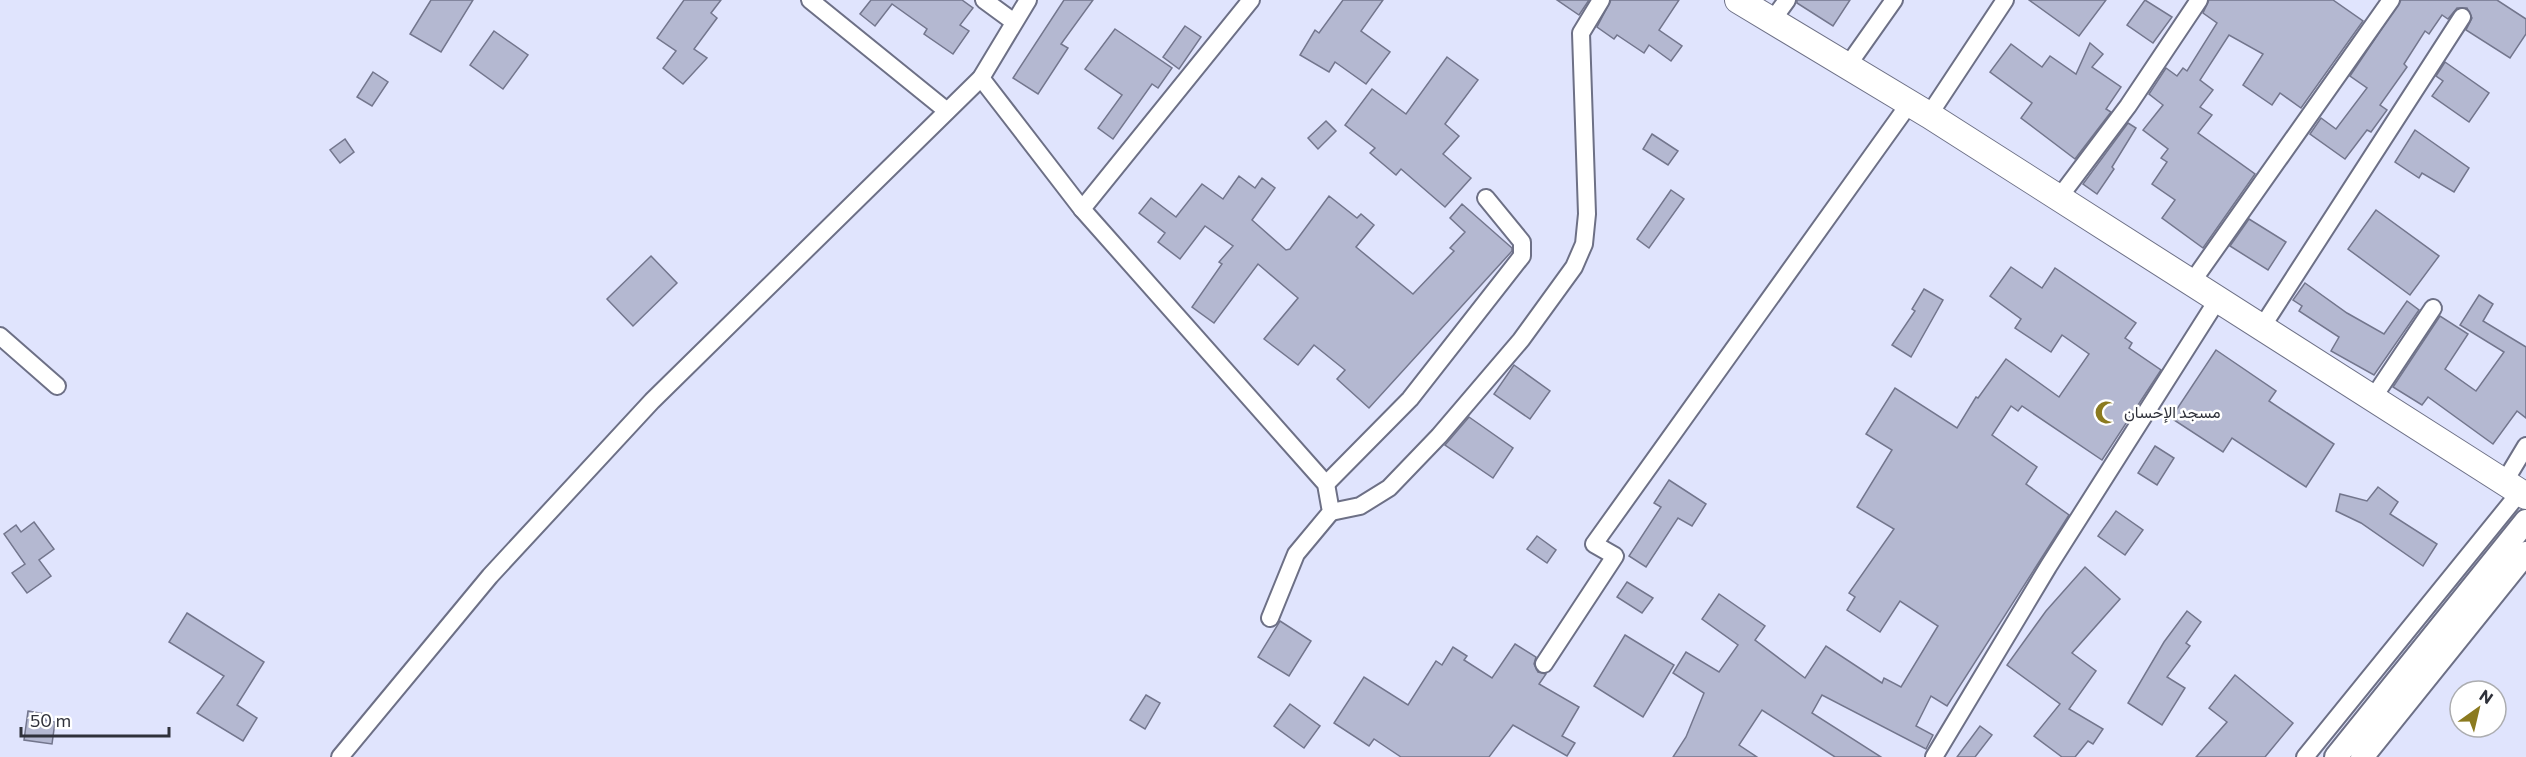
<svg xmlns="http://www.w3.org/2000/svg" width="2526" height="757" viewBox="0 0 2526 757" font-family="Commissioner,Vazirmatn,sans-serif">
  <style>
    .building { fill: #b4b8d1; stroke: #73768d; stroke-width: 1.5 }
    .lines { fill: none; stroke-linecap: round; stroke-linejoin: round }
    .street-casing { stroke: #6d7086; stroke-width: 20 }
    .secondary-casing { stroke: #6d7086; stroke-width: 26 }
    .primary-casing { stroke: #6d7086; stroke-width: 28 }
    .street { stroke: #fff; stroke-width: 16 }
    .secondary { stroke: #fff; stroke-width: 22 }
    .primary { stroke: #fff; stroke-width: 26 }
    .labels { text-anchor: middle; stroke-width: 5; stroke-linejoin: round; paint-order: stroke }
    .poi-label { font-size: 16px; fill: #2f313a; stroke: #fff; text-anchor: start }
  </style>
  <rect width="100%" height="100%" fill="#e0e4fd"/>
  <!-- building -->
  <g class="building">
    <path d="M431 0H473L441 52 410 34Z"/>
    <path d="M684 0H721L711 13 717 18 694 49 707 58 683 84 663 68 676 51 657 38Z"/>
    <path d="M871 0H962L973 8 960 25 969 31 953 54 924 34 927 29 892 4 875 26 860 14Z"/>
    <path d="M1064 0H1093L1061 44 1068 48 1038 94 1013 78Z"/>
    <path d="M1343 0H1383L1361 31 1390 52 1366 84 1335 62 1329 72 1300 55 1315 30 1319 33Z"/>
    <path d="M1557 0H1589L1579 15Z"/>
    <path d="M1611 0H1679L1659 30 1682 46 1671 61 1649 45 1644 53 1617 35 1614 39 1597 27Z"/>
    <path d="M1797 0H1850L1833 26 1797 3Z"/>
    <path d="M2029 0H2106L2079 36Z"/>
    <path d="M2145 0 2172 17 2153 43 2127 25Z"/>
    <path d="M2209 0H2333L2363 21 2301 108 2280 93 2272 105 2243 85 2263 54 2229 35 2200 80 2213 90 2200 107 2212 115 2198 133 2255 174 2203 248 2162 218 2175 200 2152 184 2167 162 2161 158 2168 149 2143 130 2163 105 2149 94 2166 68 2177 76 2183 68 2187 71 2217 23 2203 13Z"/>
    <path d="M2401 0H2497L2526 19V34L2510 58 2466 30 2472 18 2467 8H2457L2448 19 2442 15 2429 34 2425 31 2404 64 2407 67 2380 105 2387 110 2371 132 2367 130 2345 159 2310 134 2321 118 2336 129 2367 88 2350 76Z"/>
    <path d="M1185 26 1201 37 1179 69 1163 57Z"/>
    <path d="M1115 29 1172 68 1158 88 1152 84 1113 139 1098 128 1122 95 1085 69Z"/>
    <path d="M494 31 528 55 503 89 470 65Z"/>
    <path d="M2090 43 2103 54 2092 67 2121 87 2106 109 2111 112 2075 159 2021 118 2032 103 1990 72 2011 44 2042 67 2050 56 2076 74Z"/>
    <path d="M1447 57 1478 80 1445 124 1459 136 1443 154 1471 178 1445 207 1401 169 1396 175 1370 153 1375 148 1345 125 1372 89 1406 114Z"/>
    <path d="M2445 62 2489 93 2469 122 2432 96 2443 81 2436 76Z"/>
    <path d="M373 72 388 82 372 106 357 97Z"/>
    <path d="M1326 121 1336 131 1318 149 1308 138Z"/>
    <path d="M2128 123 2136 128 2112 167 2114 169 2097 194 2083 184Z"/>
    <path d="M2415 130 2469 168 2454 192 2422 173 2419 178 2395 162Z"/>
    <path d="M1652 134 1678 151 1668 165 1643 149Z"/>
    <path d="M345 139 354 152 340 163 330 150Z"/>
    <path d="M1239 176 1255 188 1262 178 1275 188 1252 220 1286 250 1290 249 1329 196 1357 218 1361 214 1374 225 1356 247 1413 294 1454 251 1450 248 1465 232 1450 218 1462 204 1512 248V251L1369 408 1337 379 1345 370 1314 345 1298 365 1264 339 1298 298 1258 264 1214 323 1192 307 1222 264 1219 262 1233 246 1205 226 1180 259 1158 242 1165 233 1139 213 1151 198 1176 217 1202 184 1223 199Z"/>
    <path d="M1671 190 1684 199 1649 248 1637 239Z"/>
    <path d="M2376 210 2439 256 2410 295 2348 249Z"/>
    <path d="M2249 219 2286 242 2268 270 2230 246Z"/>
    <path d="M651 256 677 283 633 326 607 299Z"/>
    <path d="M2011 267 2042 288 2055 268 2136 323 2125 338 2132 343 2129 348 2161 370 2102 460 2022 406 2018 411 2011 406 1992 435 2037 467 2026 484 2069 515 1947 706 1931 696 1916 726 1933 735 1926 749 1822 695 1812 713 1881 757H1835L1762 710 1739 745 1757 757H1673L1686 737 1704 693 1673 673 1686 652 1719 672 1738 645 1702 619 1719 594 1765 626 1755 640 1805 678 1826 646 1882 683 1884 678 1901 687 1938 626 1900 601 1880 632 1847 610 1855 597 1849 593 1894 529 1857 507 1892 450 1866 434 1895 388 1957 428 1976 397 1978 398 2006 359 2059 397 2089 354 2062 335 2051 352 2015 328 2021 319 1990 296Z"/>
    <path d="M2305 283 2347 313 2384 334 2407 301 2419 310 2374 375 2331 351 2339 337 2299 311 2302 306 2293 300Z"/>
    <path d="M1924 289 1943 300 1911 357 1892 345 1915 311 1912 309Z"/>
    <path d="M2479 295 2493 304 2483 321 2526 347V418L2517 411 2493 444 2428 397 2422 405 2393 387 2440 316 2468 334 2445 369 2476 391 2504 352 2460 325Z"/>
    <path d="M2216 350 2276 391 2269 401 2334 444 2306 487 2232 438 2223 452 2171 418Z"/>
    <path d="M1514 365 1550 391 1530 419 1494 394Z"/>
    <path d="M1469 417 1513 448 1493 478 1445 445Z"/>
    <path d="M2155 446 2174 458 2157 485 2138 473Z"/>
    <path d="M1669 480 1706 504 1692 526 1678 518 1646 567 1629 556 1661 507 1654 503Z"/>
    <path d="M2378 487 2398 502 2390 514 2437 544 2423 566 2361 523 2336 511 2340 494 2367 501Z"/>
    <path d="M2116 511 2143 530 2125 555 2098 536Z"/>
    <path d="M34 522 54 549 39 560 51 576 27 593 12 573 25 564 4 534 16 525 21 532Z"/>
    <path d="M1537 536 1556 550 1547 563 1527 549Z"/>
    <path d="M2085 567 2120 599 2072 653 2096 671 2069 709 2103 729 2093 744 2088 741 2075 757H2062L2034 736 2060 704 2007 665 2046 611Z"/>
    <path d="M1627 582 1653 598 1642 613 1617 597Z"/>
    <path d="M2187 611 2201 622 2186 643 2190 646 2167 677 2185 688 2162 725 2128 703 2164 642Z"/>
    <path d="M187 613 264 662 237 705 257 718 243 741 197 713 224 676 169 642Z"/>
    <path d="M1280 621 1311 641 1289 676 1258 657Z"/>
    <path d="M1625 635 1674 665 1643 717 1594 686Z"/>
    <path d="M1515 644 1536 657 1534 664 1538 672 1546 674 1539 684 1579 707 1562 736 1575 743 1567 756 1513 725 1489 757H1401L1374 739 1369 746 1334 723 1364 677 1408 705 1436 661 1442 665 1453 647 1467 656 1464 660 1492 678Z"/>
    <path d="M2235 675 2293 723 2265 757H2196L2227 722 2209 708Z"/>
    <path d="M1146 695 1160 703 1145 729 1130 720Z"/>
    <path d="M1290 704 1320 726 1304 748 1274 726Z"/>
    <path d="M28 711 46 714 45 720 55 722 52 744 24 740Z"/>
    <path d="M1980 726 1992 735 1975 757H1957Z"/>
  </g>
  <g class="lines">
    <defs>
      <g id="street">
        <path d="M810 0 947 111"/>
        <path d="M984 0 1014 22"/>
        <path d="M1771 22 1787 0"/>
        <path d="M1846 68 1894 0"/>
        <path d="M981 78 1082 209 1326 484 1331 512 1296 554 1270 618"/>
        <path d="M1929 115 2005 0"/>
        <path d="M2058 199 2128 106 2199 0"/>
        <path d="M1082 209 1251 0"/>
        <path d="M2192 282 2391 0"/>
        <path d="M2262 327 2462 17"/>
        <path d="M0 336 57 386"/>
        <path d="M2373 398 2433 308"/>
        <path d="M2505 481 2526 446"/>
        <path d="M1326 484 1410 399 1522 256V242L1486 198"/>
        <path d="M1331 512 1360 506 1389 488 1439 436 1521 340 1574 267 1584 244 1587 214 1581 33 1601 0"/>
        <path d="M1544 664 1615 556 1594 544 1909 104"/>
        <path d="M340 757 490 576 652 401 981 78 1028 0"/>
        <path d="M1934 757 2048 567 2218 299"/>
        <path d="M2305 757 2520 492"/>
      </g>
      <g id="secondary">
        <path d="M2336 757 2526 521"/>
        <path d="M2362 757 2526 553"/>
      </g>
      <path id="primary" d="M1738 0 1929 115 2526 496"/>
    </defs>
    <!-- street casing -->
    <use href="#street" class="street-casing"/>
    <!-- secondary casing -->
    <use href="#secondary" class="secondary-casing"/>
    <!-- primary casing -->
    <use href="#primary" class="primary-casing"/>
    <!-- street -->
    <use href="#street" class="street"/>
    <!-- secondary -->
    <use href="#secondary" class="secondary"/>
    <!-- primary -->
    <use href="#primary" class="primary"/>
  </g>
  <!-- icons -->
  <defs>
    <symbol id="mosque-bare" viewBox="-9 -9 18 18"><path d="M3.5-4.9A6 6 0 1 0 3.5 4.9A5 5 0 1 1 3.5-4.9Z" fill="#8b7a1f" stroke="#fff" stroke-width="2.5" paint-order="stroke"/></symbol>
  </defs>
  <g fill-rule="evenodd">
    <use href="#mosque-bare" x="2090" y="396" width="33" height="33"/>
  </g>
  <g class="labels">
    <!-- poi labels -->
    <g class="poi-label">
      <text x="2124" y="418">مسجد الإحسان</text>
    </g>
  </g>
  <!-- north arrow -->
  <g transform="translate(2478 709) rotate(34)"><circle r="28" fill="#ffffff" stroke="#acadb0" stroke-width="1.5"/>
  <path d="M0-4.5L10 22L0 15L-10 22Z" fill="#8b7a1f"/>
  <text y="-9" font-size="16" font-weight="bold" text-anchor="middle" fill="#2f313a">N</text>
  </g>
  <!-- scale -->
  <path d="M21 727v9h148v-9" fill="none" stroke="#2f313a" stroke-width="3"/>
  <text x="30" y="727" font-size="18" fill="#2f313a" stroke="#ffffff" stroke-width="4.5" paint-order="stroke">50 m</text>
</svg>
